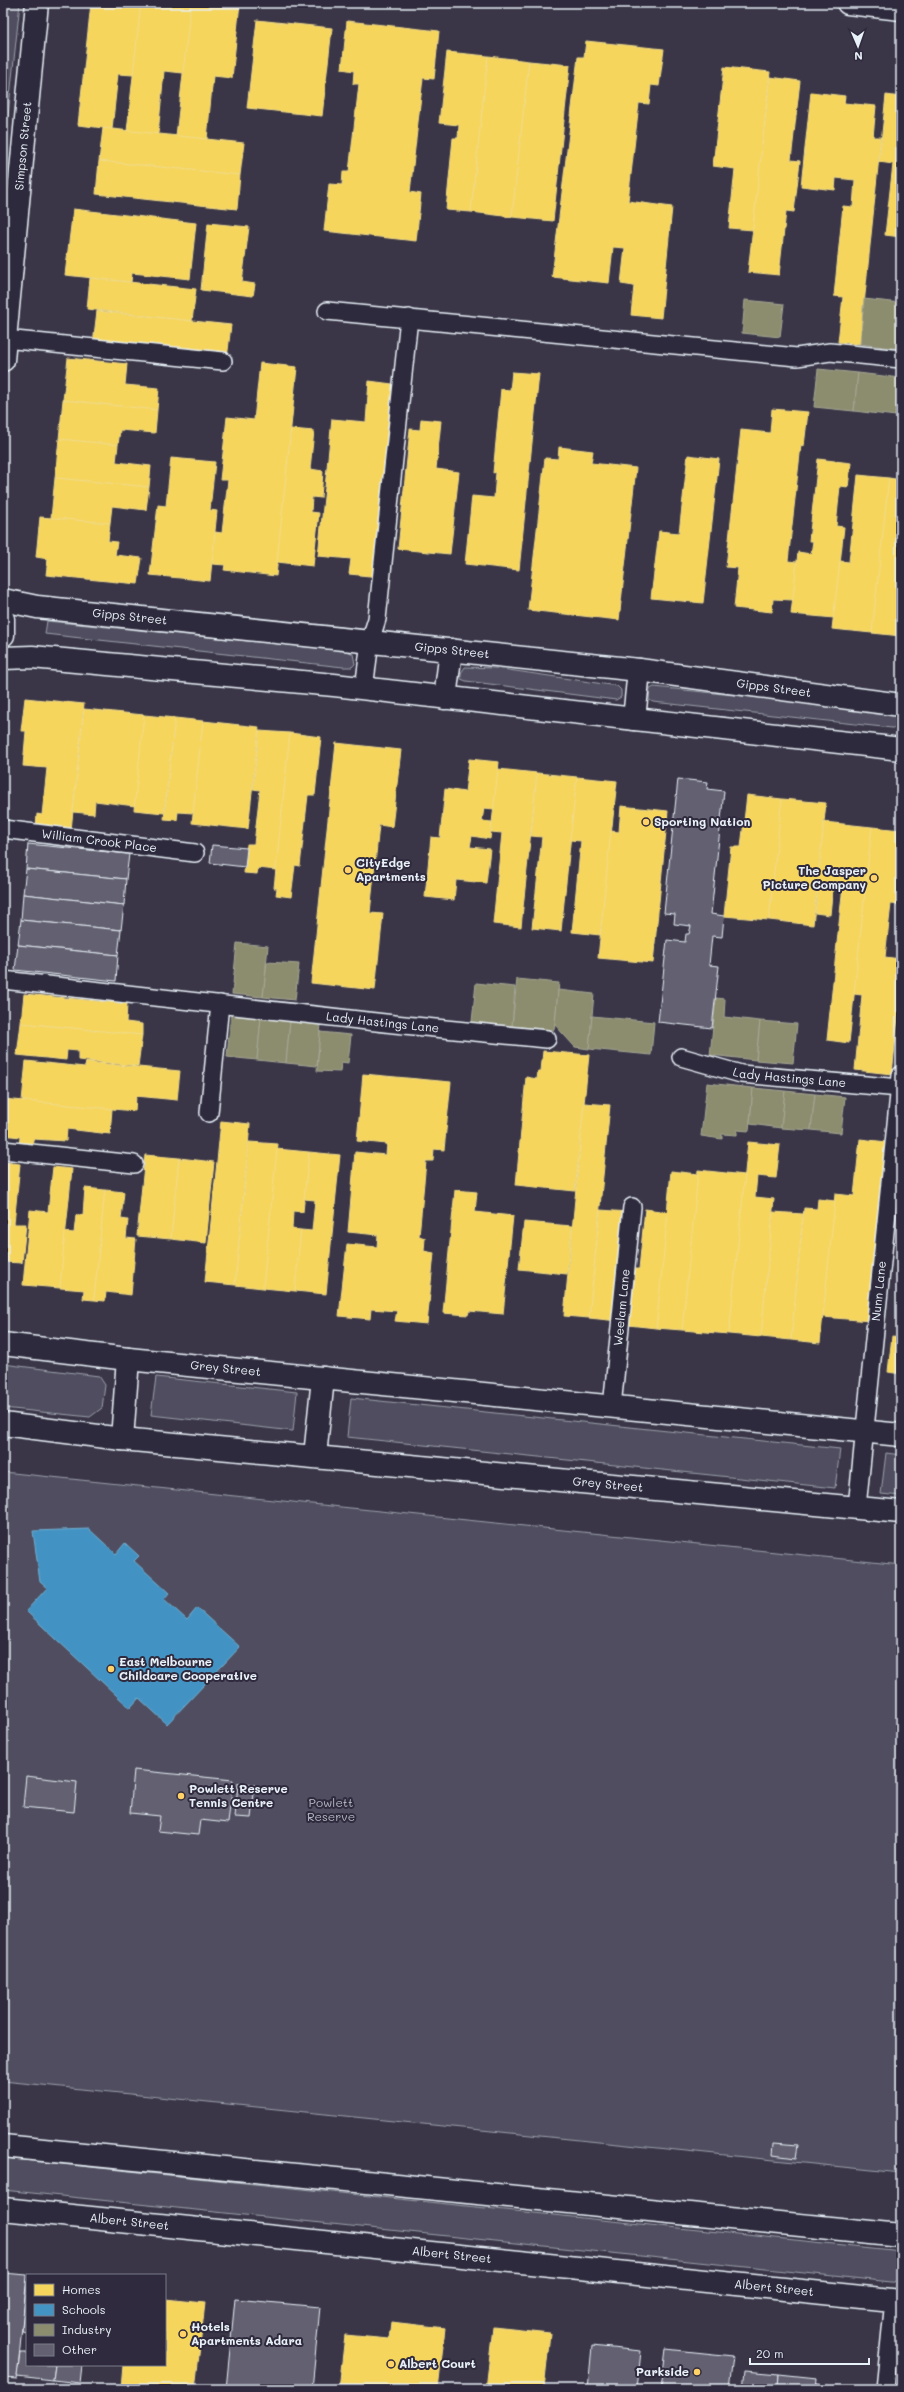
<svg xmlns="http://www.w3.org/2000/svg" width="904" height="2392" viewBox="0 0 904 2392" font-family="Mali,sans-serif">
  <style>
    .green { fill: #504e5f; stroke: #9ca0ac }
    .homes { fill: #f6d55c; stroke: #f2dd8b }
    .schools { fill: #4393c3; stroke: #74afd3 }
    .industry { fill: #8c8c6e; stroke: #a8aa97 }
    .building { fill: #636171; stroke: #e8f1f8 }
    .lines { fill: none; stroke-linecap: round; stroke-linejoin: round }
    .service-casing { stroke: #e8f1f8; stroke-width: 20 }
    .minor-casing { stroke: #e8f1f8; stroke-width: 25 }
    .tertiary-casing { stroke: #e8f1f8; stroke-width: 25 }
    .service { stroke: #2f2a3d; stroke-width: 17 }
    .minor { stroke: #2f2a3d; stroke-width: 22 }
    .tertiary { stroke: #2f2a3d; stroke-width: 22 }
    .poi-dot { fill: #ffd166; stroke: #2f2a3d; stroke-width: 1.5 }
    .labels { text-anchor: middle; stroke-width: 4; stroke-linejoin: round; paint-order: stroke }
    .street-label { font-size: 12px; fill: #e8f1f8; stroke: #2f2a3d }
    .poi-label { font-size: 12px; font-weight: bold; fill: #e8f1f8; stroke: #2f2a3d; text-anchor: start }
    .park-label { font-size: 12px; fill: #b3b8c2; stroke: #2f2a3d }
  </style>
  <rect width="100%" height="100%" fill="#3a3648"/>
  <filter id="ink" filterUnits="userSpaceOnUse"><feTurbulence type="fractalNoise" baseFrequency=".025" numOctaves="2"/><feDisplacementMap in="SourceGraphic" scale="8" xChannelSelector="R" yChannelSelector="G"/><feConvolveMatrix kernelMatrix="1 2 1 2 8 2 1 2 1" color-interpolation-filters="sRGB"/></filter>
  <g filter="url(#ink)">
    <!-- green -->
    <g class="green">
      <path d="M3 3H20L3 163Z"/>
      <path d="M47 621 348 651 353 654 355 664 352 667H343L45 634Z"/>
      <path d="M465 667 495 668 617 686 621 690V697L616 700 466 681 461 679V673Z"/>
      <path d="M654 687 901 712V729L653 702 649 700 650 689Z"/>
      <path d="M3 1364 99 1376 105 1385 102 1408 90 1417 3 1408Z"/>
      <path d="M156 1377 297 1392 293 1431 151 1415Z"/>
      <path d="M351 1398 840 1449 835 1488 347 1437Z"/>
      <path d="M886 1453 901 1455V1496L881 1494Z"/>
      <path d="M3 1472 901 1565V2173L3 2081Z"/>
      <path d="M3 2158 901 2251V2283L3 2190Z"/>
    </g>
    <!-- homes -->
    <g class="homes">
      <path d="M91 3H141L133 75 118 74 112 129 78 125Z"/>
      <path d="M141 3H191L183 73 164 71 158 134 127 131Z"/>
      <path d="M191 3H240L232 78 213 76 207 139 176 136Z"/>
      <path d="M257 20 332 28 322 116 247 108Z"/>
      <path d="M347 21 439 31 434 79 423 78 410 192 421 194 416 241 324 231 329 184 342 185 343 172H349L359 84H353L354 71 342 69Z"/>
      <path d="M586 41 664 49 659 86 651 85 649 104 639 103 628 201 672 207 661 318 631 315 634 286 621 284 625 248 613 247 609 283 552 277 578 57H584Z"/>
      <path d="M447 52 488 56 471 212 446 210 453 138H458L459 125 439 123Z"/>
      <path d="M488 56 529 61 512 217 471 212Z"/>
      <path d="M529 61 570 65 553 221 512 217Z"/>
      <path d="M724 67 770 72 753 230 729 228 735 169 713 166Z"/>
      <path d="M770 77 800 81 791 160 800 161 794 212 786 211 779 275 748 272Z"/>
      <path d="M811 92 845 96 844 103 876 106 873 137H881L860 344 838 342 843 297 834 296 843 206 853 207 855 180 836 178 835 190 801 186Z"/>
      <path d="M886 95 901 97V237L885 235 893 164 879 162Z"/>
      <path d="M103 128 244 143 240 175 99 161Z"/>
      <path d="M99 161 240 175 237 209 96 194Z"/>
      <path d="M73 209 196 223 190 279 132 273 131 282 65 275Z"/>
      <path d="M208 223 249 227 242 282 255 284 253 296 201 290Z"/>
      <path d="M90 278 196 289 192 321 87 309Z"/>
      <path d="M97 311 231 325 227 359 93 344Z"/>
      <path d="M68 358 127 364 125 385 159 388 157 410 63 400Z"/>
      <path d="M260 363 297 367 276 576 224 570 225 565 212 564 215 532 222 533 228 480H220L227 417 254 420Z"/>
      <path d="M512 372 539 374 519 570 465 564 472 496 494 498 496 472 493 473 501 389 510 390Z"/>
      <path d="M369 381 400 385 380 577 349 574 351 559 318 556 332 419 366 422Z"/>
      <path d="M63 400 157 410 155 433 120 430 118 445 59 439Z"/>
      <path d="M772 409 808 412 804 446 801 445 788 561 797 562 793 600 773 599 772 612 734 608 738 568 726 567 741 430 770 433Z"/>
      <path d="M421 419 441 421 436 469 459 472 450 554 398 549 410 429 420 430Z"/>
      <path d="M291 429 314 431 310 469 323 471 321 498 312 497 311 512 319 513 313 566 277 562Z"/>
      <path d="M59 439 118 445 116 462 151 466 149 487 55 478Z"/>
      <path d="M559 447 593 451 591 463 636 468 619 620 528 610 545 458 558 459Z"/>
      <path d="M688 455 719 459 703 603 651 598 659 531 679 533Z"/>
      <path d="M171 458 215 462 210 510 217 511 210 581 150 575 158 505 166 506Z"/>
      <path d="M818 459 851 463 848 487 840 486 836 526 844 527 834 618 791 614 798 552 811 554 813 541H809Z"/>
      <path d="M858 475 889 478 872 633 832 629 840 561 849 562Z"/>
      <path d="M55 478 149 487 146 510 112 506 110 523 51 518Z"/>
      <path d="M889 478 901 480V636L872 633Z"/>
      <path d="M40 517 110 523 108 541 117 542 115 555 142 558 138 584 46 575 48 559 36 557Z"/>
      <path d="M25 698 84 704 71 830 36 827 37 814 42 815 47 768 23 766 26 731H21Z"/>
      <path d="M84 709 144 715 135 806 95 801 94 814 73 812Z"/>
      <path d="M144 715 175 718 164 813 134 810Z"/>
      <path d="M175 718 203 721 193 813 178 812 177 820 164 819Z"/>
      <path d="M203 721 259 727 248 829 192 823Z"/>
      <path d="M259 731 290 733 276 870 258 868 257 874 244 873 247 844H254L260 790 253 789Z"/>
      <path d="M290 733 321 737 315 795H308L300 866 295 865 291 897 276 895 277 888H274Z"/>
      <path d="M336 743 401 750 392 827 379 825 370 913 383 914 375 990 311 983Z"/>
      <path d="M469 759 499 762 494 809 484 808 482 821 492 822 490 839 472 836 470 847 490 849 486 883 456 880 454 900 425 897 431 837 440 838 445 789 465 792Z"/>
      <path d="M498 769 537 773 521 927 493 924 502 833 491 832Z"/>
      <path d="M537 773 577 777 561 931 532 928 542 837 531 836Z"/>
      <path d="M577 777 617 781 600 935 572 932 581 841 570 840Z"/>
      <path d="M747 795 782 799 769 920 724 916 731 847H741Z"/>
      <path d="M782 799 826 803 813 925 769 920Z"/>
      <path d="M621 806 668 811 653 963 598 958 611 831 619 832Z"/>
      <path d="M824 822 872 827 849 1043 827 1040 843 885 833 884 830 915 815 913Z"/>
      <path d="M872 827 901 830V905L891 904 885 957 901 959V988L892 1074 855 1070 862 995 854 994Z"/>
      <path d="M24 994 127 1004 126 1022 142 1024V1035L21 1023Z"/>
      <path d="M21 1023 142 1035 138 1066 78 1060V1051L67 1050 66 1060 17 1055Z"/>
      <path d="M543 1051 589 1055 575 1191 516 1185 526 1077 537 1079 538 1071H541Z"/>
      <path d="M26 1061 85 1067 86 1062 180 1071 177 1100 136 1096 135 1111 22 1101Z"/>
      <path d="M363 1074 451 1082 444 1150 434 1149 433 1161H426L419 1236 425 1238 424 1251 434 1253 427 1324 395 1321 397 1311 371 1309 370 1319 339 1316 347 1244 377 1247 378 1235 348 1232 355 1152 386 1155 387 1144 357 1141Z"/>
      <path d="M3 1099 112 1109 110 1134 67 1129 66 1141 33 1139 32 1148 19 1147 20 1137 3 1135Z"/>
      <path d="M584 1103 610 1105 589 1318 564 1316Z"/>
      <path d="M221 1121 250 1124 235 1285 205 1282Z"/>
      <path d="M860 1139 887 1142 870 1321 823 1317 835 1194 854 1196Z"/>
      <path d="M249 1142 278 1144 263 1288 235 1285Z"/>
      <path d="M748 1142 780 1145 776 1178 757 1176 755 1197 774 1199 761 1337 729 1334Z"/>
      <path d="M277 1149 309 1152 303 1212 293 1211 292 1229 301 1230 295 1291 263 1288Z"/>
      <path d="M309 1152 340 1155 326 1294 295 1291 301 1230 312 1231 315 1200 304 1199Z"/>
      <path d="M145 1155 179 1158 171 1239 137 1236Z"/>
      <path d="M179 1158 214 1162 206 1243 171 1239Z"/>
      <path d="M3 1162 20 1164 14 1224H26L22 1263 3 1262Z"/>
      <path d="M53 1167 72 1169 60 1288 23 1285 30 1210 48 1212Z"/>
      <path d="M698 1170 745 1175 729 1334 682 1330Z"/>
      <path d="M671 1171 698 1174 682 1330 656 1328Z"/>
      <path d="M85 1188 105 1190 94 1300 83 1299 84 1290 60 1288 65 1232 74 1233 76 1215H83Z"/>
      <path d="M105 1190 124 1192 121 1219 128 1220 126 1238 136 1239 131 1295 106 1292 105 1301 94 1300Z"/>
      <path d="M455 1190 477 1192 475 1212 513 1216 503 1314 469 1311 468 1315 443 1313Z"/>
      <path d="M818 1199 835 1201 820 1343 791 1340 804 1208 817 1209Z"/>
      <path d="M645 1209 668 1212 656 1328 628 1325 634 1269H639Z"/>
      <path d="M600 1210 629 1212 618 1321 589 1318Z"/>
      <path d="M773 1212 803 1214 791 1340 761 1337Z"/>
      <path d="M524 1222 572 1226 567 1274 519 1269Z"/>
      <path d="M892 1336 901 1337V1374L888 1372Z"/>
      <path d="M165 2299 205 2303 195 2389H121L123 2365H165Z"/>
      <path d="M391 2322 445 2328 438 2389H339L345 2335 389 2339Z"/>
      <path d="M493 2327 550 2333 544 2389H486Z"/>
    </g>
    <!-- schools -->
    <path class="schools" d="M89 1529 116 1554 125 1543 139 1556 134 1561 169 1593 164 1599 187 1620 197 1608 240 1647 167 1724 139 1698 130 1708 26 1611 47 1588 40 1582 33 1531Z"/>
    <!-- industry -->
    <g class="industry">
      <path d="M864 299 901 303V349L860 344Z"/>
      <path d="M745 300 784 304 780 337 742 333Z"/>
      <path d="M818 369 858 373 854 411 814 407Z"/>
      <path d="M858 373 900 378 896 416 854 411Z"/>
      <path d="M900 378H901V411H896Z"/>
      <path d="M237 943 268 946 263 997 232 994Z"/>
      <path d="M267 962 299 964 295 1000 263 997Z"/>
      <path d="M517 979 559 983 554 1030 512 1026Z"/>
      <path d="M476 983 515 987 512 1026 472 1022Z"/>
      <path d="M558 990 594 994 589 1049 575 1047 555 1025Z"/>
      <path d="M716 998 725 999 724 1017 760 1021 756 1060 710 1055Z"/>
      <path d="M231 1015 261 1018 257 1060 227 1057Z"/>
      <path d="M592 1016 654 1022 651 1055 589 1049Z"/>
      <path d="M261 1018 290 1021 286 1063 257 1060Z"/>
      <path d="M290 1021 321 1024 317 1066 286 1063Z"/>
      <path d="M760 1021 797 1024 793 1063 756 1060Z"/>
      <path d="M320 1032 351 1035 348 1063 341 1062 340 1072 317 1071Z"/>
      <path d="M707 1083 753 1088 749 1131 737 1130V1135L722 1134V1139L701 1136Z"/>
      <path d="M753 1088 785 1091 781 1128 750 1124Z"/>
      <path d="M785 1091 815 1094 811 1130 781 1128Z"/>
      <path d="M815 1094 845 1097 841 1133 811 1130Z"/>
    </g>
    <!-- building -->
    <g class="building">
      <path d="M678 779 708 782 707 789 724 791 711 914 724 916 722 937 712 936 709 965 719 966 712 1028 658 1022 667 940 685 942 686 934H689L691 926 674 924 675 914 664 913Z"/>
      <path d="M28 844 129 854 126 879 26 869Z"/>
      <path d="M212 845 247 848 245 867 210 863Z"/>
      <path d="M26 869 126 879 124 905 23 894Z"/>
      <path d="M23 894 124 905 121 930 21 920Z"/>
      <path d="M21 920 121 930 118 955 18 945Z"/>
      <path d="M18 945 118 955 116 981 15 970Z"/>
      <path d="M134 1770 233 1780 228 1823 200 1820 198 1835 158 1831 160 1816 130 1813Z"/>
      <path d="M26 1776 77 1782 74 1812 23 1807Z"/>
      <path d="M238 1783 255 1785 251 1818 235 1817Z"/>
      <path d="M774 2143 798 2145 796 2158 773 2155Z"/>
      <path d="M3 2273 27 2275 17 2379 3 2378Z"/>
      <path d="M27 2281V2333L22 2332Z"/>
      <path d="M235 2299 320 2307 312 2389H226Z"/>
      <path d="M592 2346 641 2351 637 2389H588Z"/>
      <path d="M666 2349 733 2356 729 2389H661Z"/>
      <path d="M20 2353H27V2365H55L53 2380 17 2376Z"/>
      <path d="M55 2365H82L80 2383 53 2380Z"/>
      <path d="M744 2371 779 2374 778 2389H742Z"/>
      <path d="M779 2374 817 2378 816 2389H778Z"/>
      <path d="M817 2383 845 2386V2389H816Z"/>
      <path d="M845 2386 876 2389H845Z"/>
    </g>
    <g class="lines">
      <defs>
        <g id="service">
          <path d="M327 311 797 357 830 352 901 359"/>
          <path d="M5 339 223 361"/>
          <path d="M364 689 370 641 377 619 409 318"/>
          <path id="s1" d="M3 829 195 853"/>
          <path id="s2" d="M3 980 394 1024 547 1039"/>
          <path id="s3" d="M681 1057 741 1074 900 1088"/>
          <path d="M209 1113 220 1004"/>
          <path d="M3 1150 134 1164"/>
          <path id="s4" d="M612 1407 632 1207"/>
          <path id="s5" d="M857 1507 901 1075"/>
          <path d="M885 2389 894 2300"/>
        </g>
        <g id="minor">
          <path d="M848 3 901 9"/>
          <path id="s6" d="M3 360 37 3"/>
          <path id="s7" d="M3 600 37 607 639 670 901 705"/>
          <path d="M3 619V635"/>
          <path d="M3 658 32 657 334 685 901 749"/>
          <path d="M445 698 451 650"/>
          <path d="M634 719 639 670"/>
          <path id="s8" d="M3 1344 128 1359 901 1435"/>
          <path id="s9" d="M3 1424 122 1439 901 1512"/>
          <path d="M122 1439 128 1359"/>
          <path d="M315 1456 323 1378"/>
        </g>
        <g id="tertiary">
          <path d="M3 2146 901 2235"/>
          <path id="s10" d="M3 2209 901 2301"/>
        </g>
      </defs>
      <!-- service casing -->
      <use href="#service" class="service-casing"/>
      <!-- minor casing -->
      <use href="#minor" class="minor-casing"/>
      <!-- tertiary casing -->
      <use href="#tertiary" class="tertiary-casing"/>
      <!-- service -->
      <use href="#service" class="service"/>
      <!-- minor -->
      <use href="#minor" class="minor"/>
      <!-- tertiary -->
      <use href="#tertiary" class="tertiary"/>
    </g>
  </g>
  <!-- markers -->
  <g class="poi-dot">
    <circle cx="646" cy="822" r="4"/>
    <circle cx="348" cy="870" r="4"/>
    <circle cx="874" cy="878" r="4"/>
    <circle cx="111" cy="1669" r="4"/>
    <circle cx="181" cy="1796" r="4"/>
    <circle cx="183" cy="2334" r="4"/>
    <circle cx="391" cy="2364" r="4"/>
    <circle cx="697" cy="2372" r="4"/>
  </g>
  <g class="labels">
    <!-- street labels -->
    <g class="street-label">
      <text dy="4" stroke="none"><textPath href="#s6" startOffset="215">Simpson Street</textPath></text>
      <text dy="4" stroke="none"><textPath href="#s7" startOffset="128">Gipps Street</textPath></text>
      <text dy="4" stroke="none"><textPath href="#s7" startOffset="452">Gipps Street</textPath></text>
      <text dy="4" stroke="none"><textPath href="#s7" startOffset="776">Gipps Street</textPath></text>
      <text dy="4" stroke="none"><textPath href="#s1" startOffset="97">William Crook Place</textPath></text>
      <text dy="4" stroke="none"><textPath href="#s2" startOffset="382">Lady Hastings Lane</textPath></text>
      <text dy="4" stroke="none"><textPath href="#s3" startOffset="111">Lady Hastings Lane</textPath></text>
      <text dy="4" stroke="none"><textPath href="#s5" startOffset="217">Nunn Lane</textPath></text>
      <text dy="4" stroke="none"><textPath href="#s4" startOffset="100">Weelam Lane</textPath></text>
      <text dy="4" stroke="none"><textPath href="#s8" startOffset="224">Grey Street</textPath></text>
      <text dy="4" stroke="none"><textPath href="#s9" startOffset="608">Grey Street</textPath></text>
      <text dy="4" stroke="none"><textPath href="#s10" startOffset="127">Albert Street</textPath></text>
      <text dy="4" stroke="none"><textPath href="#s10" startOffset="451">Albert Street</textPath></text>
      <text dy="4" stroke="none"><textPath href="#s10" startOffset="775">Albert Street</textPath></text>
    </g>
    <!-- poi labels -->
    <g class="poi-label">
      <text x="654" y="826">Sporting Nation</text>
      <text x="356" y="867">CityEdge<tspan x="356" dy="14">Apartments</tspan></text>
      <text x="866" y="875" text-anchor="end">The Jasper<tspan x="866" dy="14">Picture Company</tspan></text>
      <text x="119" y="1666">East Melbourne<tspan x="119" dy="14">Childcare Cooperative</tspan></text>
      <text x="189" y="1793">Powlett Reserve<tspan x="189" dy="14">Tennis Centre</tspan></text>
      <text x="191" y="2331">Hotels<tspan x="191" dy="14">Apartments Adara</tspan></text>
      <text x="399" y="2368">Albert Court</text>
      <text x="689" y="2376" text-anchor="end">Parkside</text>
    </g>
    <!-- park labels -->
    <g class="park-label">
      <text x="331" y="1807">Powlett<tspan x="331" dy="14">Reserve</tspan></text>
    </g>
  </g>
  <!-- margin -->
  <rect width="904" height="2392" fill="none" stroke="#2f2a3d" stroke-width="16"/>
  <rect x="8" y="8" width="888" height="2376" fill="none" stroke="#e8f1f8" stroke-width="1.5" filter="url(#ink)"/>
  <!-- legend -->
  <rect x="26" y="2274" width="140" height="92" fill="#2f2a3d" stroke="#797a88"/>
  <rect x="34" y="2284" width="20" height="12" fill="#f6d55c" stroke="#797a88"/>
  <text x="62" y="2294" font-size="12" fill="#e8f1f8">Homes</text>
  <rect x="34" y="2304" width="20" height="12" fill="#4393c3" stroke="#797a88"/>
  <text x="62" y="2314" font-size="12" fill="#e8f1f8">Schools</text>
  <rect x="34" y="2324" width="20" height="12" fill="#8c8c6e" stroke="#797a88"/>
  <text x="62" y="2334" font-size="12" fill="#e8f1f8">Industry</text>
  <rect x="34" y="2344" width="20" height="12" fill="#636171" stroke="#797a88"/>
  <text x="62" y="2354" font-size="12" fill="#e8f1f8">Other</text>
  <!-- north arrow -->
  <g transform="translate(858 46) rotate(178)" stroke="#2f2a3d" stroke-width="3" paint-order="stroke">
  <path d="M0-3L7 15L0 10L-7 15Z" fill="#e8f1f8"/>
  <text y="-6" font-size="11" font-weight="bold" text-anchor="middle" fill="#e8f1f8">N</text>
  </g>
  <!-- scale -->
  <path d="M750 2358v6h119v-6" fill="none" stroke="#e8f1f8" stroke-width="2"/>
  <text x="756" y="2358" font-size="12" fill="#e8f1f8" stroke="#2f2a3d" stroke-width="3" paint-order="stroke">20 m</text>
</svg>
